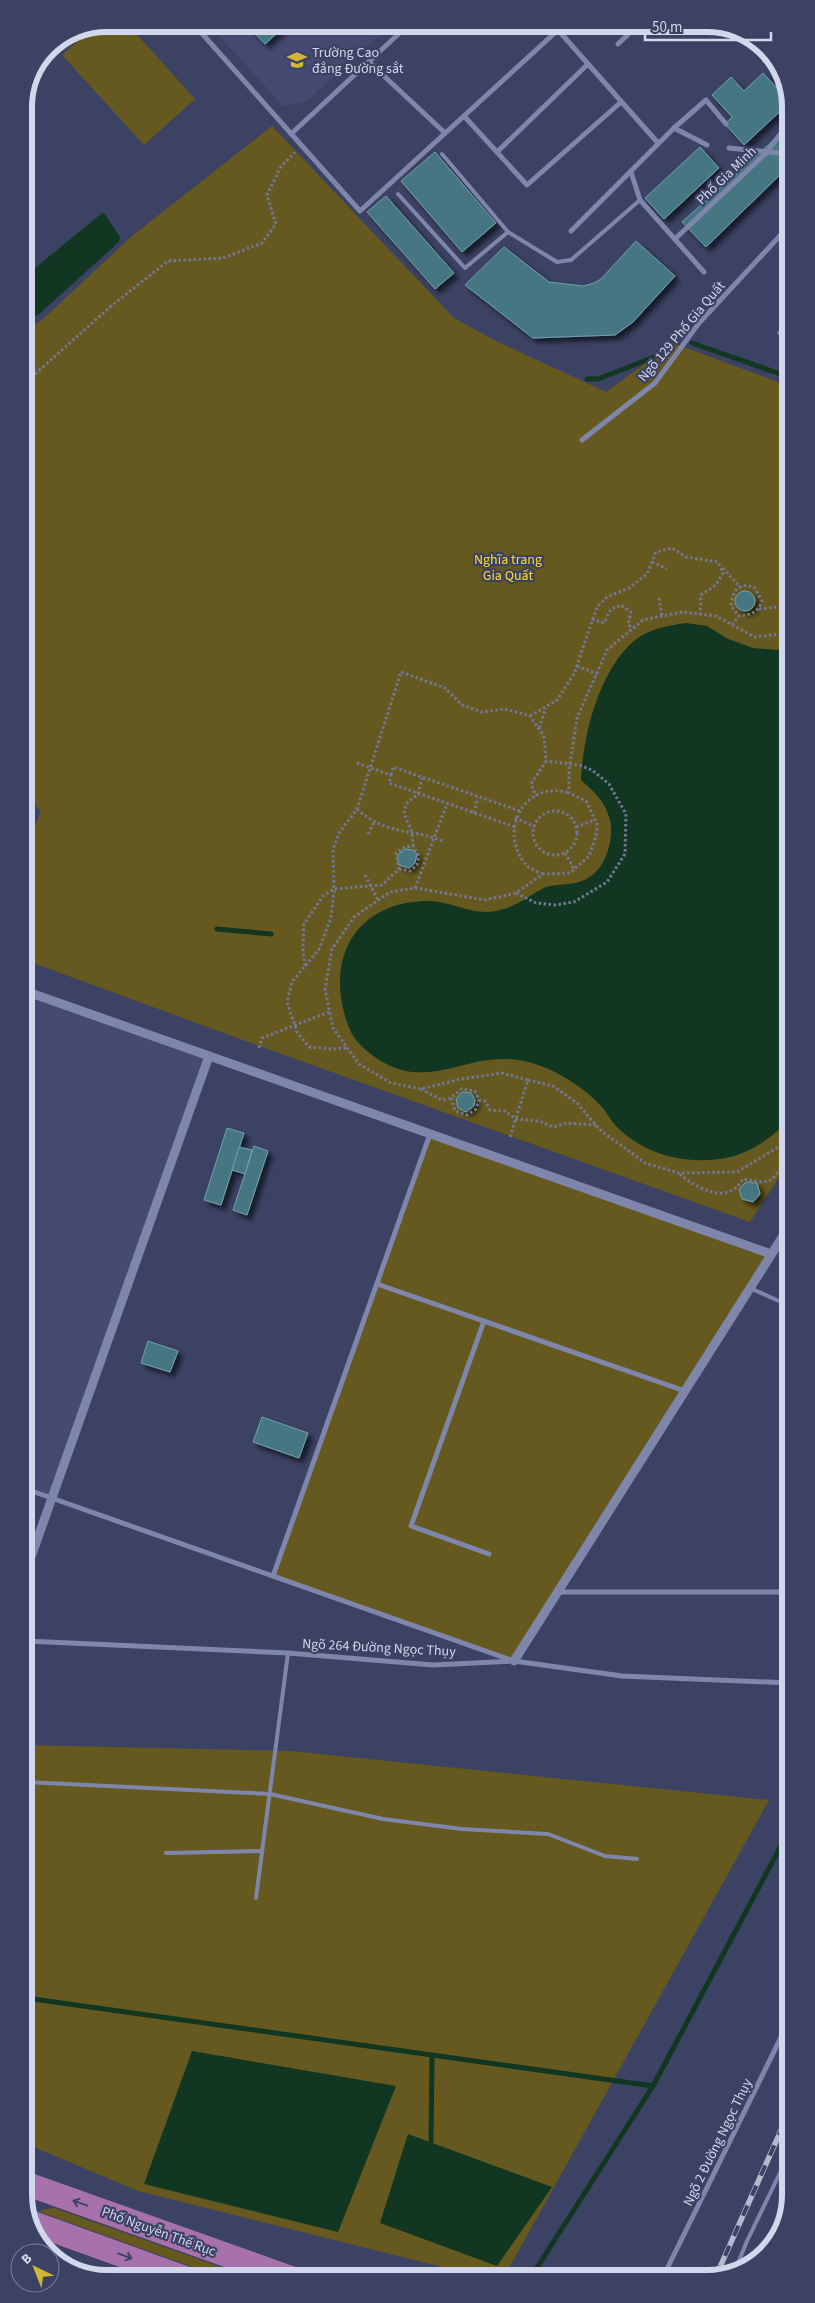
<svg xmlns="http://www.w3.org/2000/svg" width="815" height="2303" viewBox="0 0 815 2303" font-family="'Source Sans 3',sans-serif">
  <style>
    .built { fill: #444a72 }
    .green { fill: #66591f }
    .water { fill: #113723 }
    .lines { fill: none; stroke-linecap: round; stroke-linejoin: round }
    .stream { stroke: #113723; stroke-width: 5 }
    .building { fill: #467683; stroke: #70a2b0; filter: url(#shadow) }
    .path { stroke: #727894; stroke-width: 3; stroke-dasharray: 2.5 2.5; stroke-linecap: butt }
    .service { stroke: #7f86ab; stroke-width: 4 }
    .minor { stroke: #7f86ab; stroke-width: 5 }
    .tertiary { stroke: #7f86ab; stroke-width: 9 }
    .primary { stroke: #a772ac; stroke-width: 24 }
    .rail-casing { stroke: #b5b9d0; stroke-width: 5.5 }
    .rail { stroke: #3c4263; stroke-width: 4; stroke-dasharray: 11; stroke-linecap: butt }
    .oneway { stroke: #3c4263 }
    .labels { text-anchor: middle; stroke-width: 4.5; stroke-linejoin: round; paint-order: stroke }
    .poi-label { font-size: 14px; fill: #d3d7eb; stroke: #3c4263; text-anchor: start }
    .street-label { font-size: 14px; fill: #d3d7eb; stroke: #3c4263 }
    .park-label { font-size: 14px; fill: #fedb2d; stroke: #3c4263 }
    .rim { fill: none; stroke: #d3d7eb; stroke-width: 6 }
  </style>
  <defs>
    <filter id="shadow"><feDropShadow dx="4.5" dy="4.5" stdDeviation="2.5" flood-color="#0009"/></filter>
  </defs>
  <rect width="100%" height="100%" fill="#3c4263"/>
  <!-- built -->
  <g class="built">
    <path d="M388 27 307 101 283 106 213 29Z"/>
    <path d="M25 991 209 1056 52 1498 26 1489Z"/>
  </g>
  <!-- green -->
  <g class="green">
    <path d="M132 29 195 99 144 145 62 55 90 30Z"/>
    <path d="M272 126 454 318 496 341 606 392 673 343 789 386 790 1161 750 1222 251 1043 25 960V850L41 811 25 796 24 333 44 318 132 236Z"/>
    <path d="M430 1134 771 1254 514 1661 273 1576Z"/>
    <path d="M26 1745 290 1751 769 1800 504 2277H482L138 2191 27 2144Z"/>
    <path d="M54 2208 252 2278 226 2279 40 2212 41 2210Z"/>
  </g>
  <!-- water -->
  <g class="water">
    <path d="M102 213 105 214 120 237 119 242 37 316C20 311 24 291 24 277Z"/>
    <path d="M686 623 707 626 728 639 753 648 778 650 789 645 790 1117C773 1139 747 1155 720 1159 683 1164 644 1154 617 1127 611 1121 607 1113 602 1107 582 1085 548 1064 518 1060 465 1052 428 1093 376 1058 365 1050 352 1039 348 1025 324 960 355 901 429 901 451 901 473 916 496 911 518 906 526 897 544 888 557 882 574 888 591 876 608 864 616 832 608 814 603 799 592 790 581 780 583 735 599 670 635 640 650 628 668 626 686 623Z"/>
    <path d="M192 2051 396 2086 338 2232 144 2184Z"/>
    <path d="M408 2134 552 2187 497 2266 380 2223Z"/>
  </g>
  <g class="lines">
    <!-- stream -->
    <g class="stream">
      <path d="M692 343 789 377"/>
      <path d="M587 379H598L662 354"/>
      <path d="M217 929 271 934"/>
      <path d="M26 1998 653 2086"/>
      <path d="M431 2143 432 2055"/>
      <path d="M531 2277 653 2086 791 1827"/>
    </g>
  </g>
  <!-- building -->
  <g class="building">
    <path d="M250 28H283L265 44Z"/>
    <path d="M763 73 788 100V104L744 145 725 124 732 117 712 95 731 77 744 91Z"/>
    <path d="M787 128 788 167 706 247 682 222Z"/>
    <path d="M700 147 719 168 664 219 645 198Z"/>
    <path d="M435 152 496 223 462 252 401 181Z"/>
    <path d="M386 196 454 273 435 289 367 212Z"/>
    <path d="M636 241 675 276 633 322 615 335 533 338 465 285 504 247 549 282 583 286 594 283 601 279Z"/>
    <circle cx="745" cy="601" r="10"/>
    <path d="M404 849 413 850 417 854 415 863 409 868 399 865 397 856Z"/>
    <path d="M462 1092 471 1093 475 1100 474 1106 466 1112 458 1108 456 1099Z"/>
    <path d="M227 1128 244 1133 221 1205 204 1200Z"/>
    <path d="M254 1146 268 1151 247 1215 233 1210Z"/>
    <path d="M239 1147 252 1150 245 1174 232 1170Z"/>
    <path d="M746 1182 757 1183 760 1194 753 1202 742 1199 739 1189Z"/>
    <path d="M148 1341 178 1351 170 1372 141 1363Z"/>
    <path d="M262 1417 308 1433 299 1458 253 1442Z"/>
  </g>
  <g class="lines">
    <!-- path -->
    <g class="path">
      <path d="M24 384 110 307 168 261 223 258 262 243 276 224 267 195 280 168 295 152"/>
      <path d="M652 562 667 569"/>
      <path d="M723 568 739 586"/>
      <path d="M659 598 662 616"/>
      <path d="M759 609 789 606"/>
      <path d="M592 619 604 623 611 609 621 605 631 612 628 624 632 629"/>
      <path d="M732 625 739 616 731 606C733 590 739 581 755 588L762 601C758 613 750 615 739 616"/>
      <path d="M577 666 597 674"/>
      <path d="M530 716 557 700 574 674 597 607 607 597 629 588 647 574 656 552 672 548 686 557 718 562 723 573 716 585 701 595 700 614"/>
      <path d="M539 728 546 708"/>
      <path d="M357 763 391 775 389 783 515 827"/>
      <path d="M391 775 393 767 520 811"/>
      <path d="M357 809C387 836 412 828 445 842"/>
      <circle cx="555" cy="833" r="22"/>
      <path d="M474 813 478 798"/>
      <path d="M515 818 534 826"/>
      <path d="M576 827 595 820"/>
      <path d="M368 834 374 822"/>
      <path d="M565 853 574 869"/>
      <path d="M399 869 410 871 417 865 419 856 413 846"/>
      <path d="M543 874C538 872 530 869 526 865 497 831 525 779 569 793"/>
      <path d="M365 875 378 900"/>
      <path d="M415 888 447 804"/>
      <path d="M516 893 536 903 555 905 574 902 607 882 625 854 626 814 609 784 592 770 579 765 546 761"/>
      <path d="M305 966 303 949 304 924 323 896 334 889 382 885 399 869 396 853 405 847 413 846 412 833 404 813 406 804 418 794 422 778"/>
      <path d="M259 1048 262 1038 329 1012"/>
      <path d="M346 1048 332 1049 309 1047 297 1032 287 1002 292 982 319 949 331 918 334 891 333 849 339 833 357 809 401 672 445 688 462 705 482 712 505 709 530 716 544 736 546 761 531 784 536 796"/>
      <path d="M528 1080 553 1086 577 1103 600 1130 645 1163 679 1173 737 1172 790 1140"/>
      <path d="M421 1089 442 1100 451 1098 461 1089 475 1091 479 1100 485 1101 490 1110 505 1111 516 1119 539 1121 554 1127 566 1123 596 1125"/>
      <path d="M451 1098 455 1111 467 1115 476 1109 479 1100"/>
      <path d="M510 1137 528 1080 502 1073 461 1079 421 1089 391 1083 359 1064 333 1028 325 989 332 949 354 917 390 892 415 888 485 900 516 893 543 874 570 873 589 856 596 837 597 824 586 801 569 793V771L577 718 607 650 643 620 682 612 716 616 755 637 789 633"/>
      <path d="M680 1174C690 1184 718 1200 732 1190 737 1188 740 1183 743 1179L762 1182 772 1180 790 1155"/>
    </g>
    <!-- service -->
    <g class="service">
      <path d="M442 154 508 232"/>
      <path d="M398 194 465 268 508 232 557 262 571 260 640 200"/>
      <path d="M750 1288 790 1306"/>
      <path d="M26 1782 270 1794 383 1819 462 1829 548 1834 605 1856 637 1859"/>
      <path d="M166 1853 262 1851"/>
      <path d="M256 1898 288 1653"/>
      <path d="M734 2273 747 2241 791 2150"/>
    </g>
    <!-- minor -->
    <g class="minor">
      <path d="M545 26 558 30 658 143"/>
      <path d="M198 29 360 211 558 30"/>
      <path d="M618 44 638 25"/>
      <path d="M369 62 445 133"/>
      <path d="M464 116 527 185 621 102"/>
      <path d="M674 128 707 145"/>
      <path d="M291 134 406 27"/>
      <path d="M729 148 788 154"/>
      <path d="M497 152 588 64"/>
      <path d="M631 172 640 200 704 272"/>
      <path d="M571 231 674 128 706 100 726 124"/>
      <path d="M675 239 766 153 788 124"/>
      <path d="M780 333 789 324"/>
      <path d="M582 440 655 383 699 323 789 226"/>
      <path d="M377 1284 685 1391"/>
      <path d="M484 1321 411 1526 489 1554"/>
      <path d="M26 1489 511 1660"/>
      <path d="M273 1576 430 1134"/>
      <path d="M558 1592H790"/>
      <path d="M26 1641 288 1653 433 1665 514 1661 622 1676 791 1683"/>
      <path d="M663 2277 791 2017"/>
    </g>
    <!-- tertiary -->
    <g class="tertiary">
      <path d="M25 991 771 1254"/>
      <path d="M26 1571 209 1056"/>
      <path d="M514 1661 790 1225"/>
    </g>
    <!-- primary -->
    <g class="primary">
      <path d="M27 2184 291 2278"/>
      <path d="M30 2222 188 2279"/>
    </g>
    <defs>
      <path id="rail" d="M716 2276 791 2108"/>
    </defs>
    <!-- rail casing -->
    <use href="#rail" class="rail-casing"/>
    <!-- rail -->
    <use href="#rail" class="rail"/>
  </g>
  <!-- one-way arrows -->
  <defs><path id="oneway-shaft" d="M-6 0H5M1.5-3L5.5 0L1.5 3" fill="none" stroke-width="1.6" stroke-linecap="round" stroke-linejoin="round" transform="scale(1.25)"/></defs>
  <g class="oneway">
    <use href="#oneway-shaft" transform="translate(80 2203) rotate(-160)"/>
    <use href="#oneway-shaft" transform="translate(125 2256) rotate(20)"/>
  </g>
  <!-- icons -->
  <defs>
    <symbol id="university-bare" viewBox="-9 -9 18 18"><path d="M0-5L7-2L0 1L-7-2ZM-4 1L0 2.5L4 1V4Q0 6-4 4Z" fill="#d2b735" stroke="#3c4263" stroke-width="2.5" paint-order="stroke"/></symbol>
  </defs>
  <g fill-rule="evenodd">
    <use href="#university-bare" x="283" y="46" width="28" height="28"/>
  </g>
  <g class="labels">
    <!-- poi labels -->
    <g class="poi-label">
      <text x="312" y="57">Trường Cao<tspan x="312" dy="16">đẳng Đường sắt</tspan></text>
    </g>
    <!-- street labels -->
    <g class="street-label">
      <text transform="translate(726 175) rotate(-44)" y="5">Phố Gia Minh</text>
      <text transform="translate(681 331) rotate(-50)" y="5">Ngõ 129 Phố Gia Quất</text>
      <text transform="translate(379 1647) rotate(3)" y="5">Ngõ 264 Đường Ngọc Thụy</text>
      <text transform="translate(717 2142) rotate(-64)" y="5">Ngõ 2 Đường Ngọc Thụy</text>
      <text transform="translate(159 2231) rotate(20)" y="5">Phố Nguyễn Thế Rục</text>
    </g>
    <!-- park labels -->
    <g class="park-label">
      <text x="508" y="564">Nghĩa trang<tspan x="508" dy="16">Gia Quất</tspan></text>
    </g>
  </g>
  <!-- crop -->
  <path d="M0 0H815V2303H0ZM107 32H707A75 75 0 0 1 782 107V2195A75 75 0 0 1 707 2270H107A75 75 0 0 1 32 2195V107A75 75 0 0 1 107 32Z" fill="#3c4263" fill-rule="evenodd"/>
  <path class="rim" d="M107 32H707A75 75 0 0 1 782 107V2195A75 75 0 0 1 707 2270H107A75 75 0 0 1 32 2195V107A75 75 0 0 1 107 32Z"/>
  <!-- north arrow -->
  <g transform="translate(35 2268) rotate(317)"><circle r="24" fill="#3c4263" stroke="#787e99"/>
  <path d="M0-4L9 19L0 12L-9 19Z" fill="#d2b735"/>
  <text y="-8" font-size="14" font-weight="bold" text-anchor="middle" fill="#d3d7eb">B</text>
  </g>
  <!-- scale -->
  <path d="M645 32v8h126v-8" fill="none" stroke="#d3d7eb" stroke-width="2.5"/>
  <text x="652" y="32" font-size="15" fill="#d3d7eb" stroke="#3c4263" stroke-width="4" paint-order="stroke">50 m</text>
</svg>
